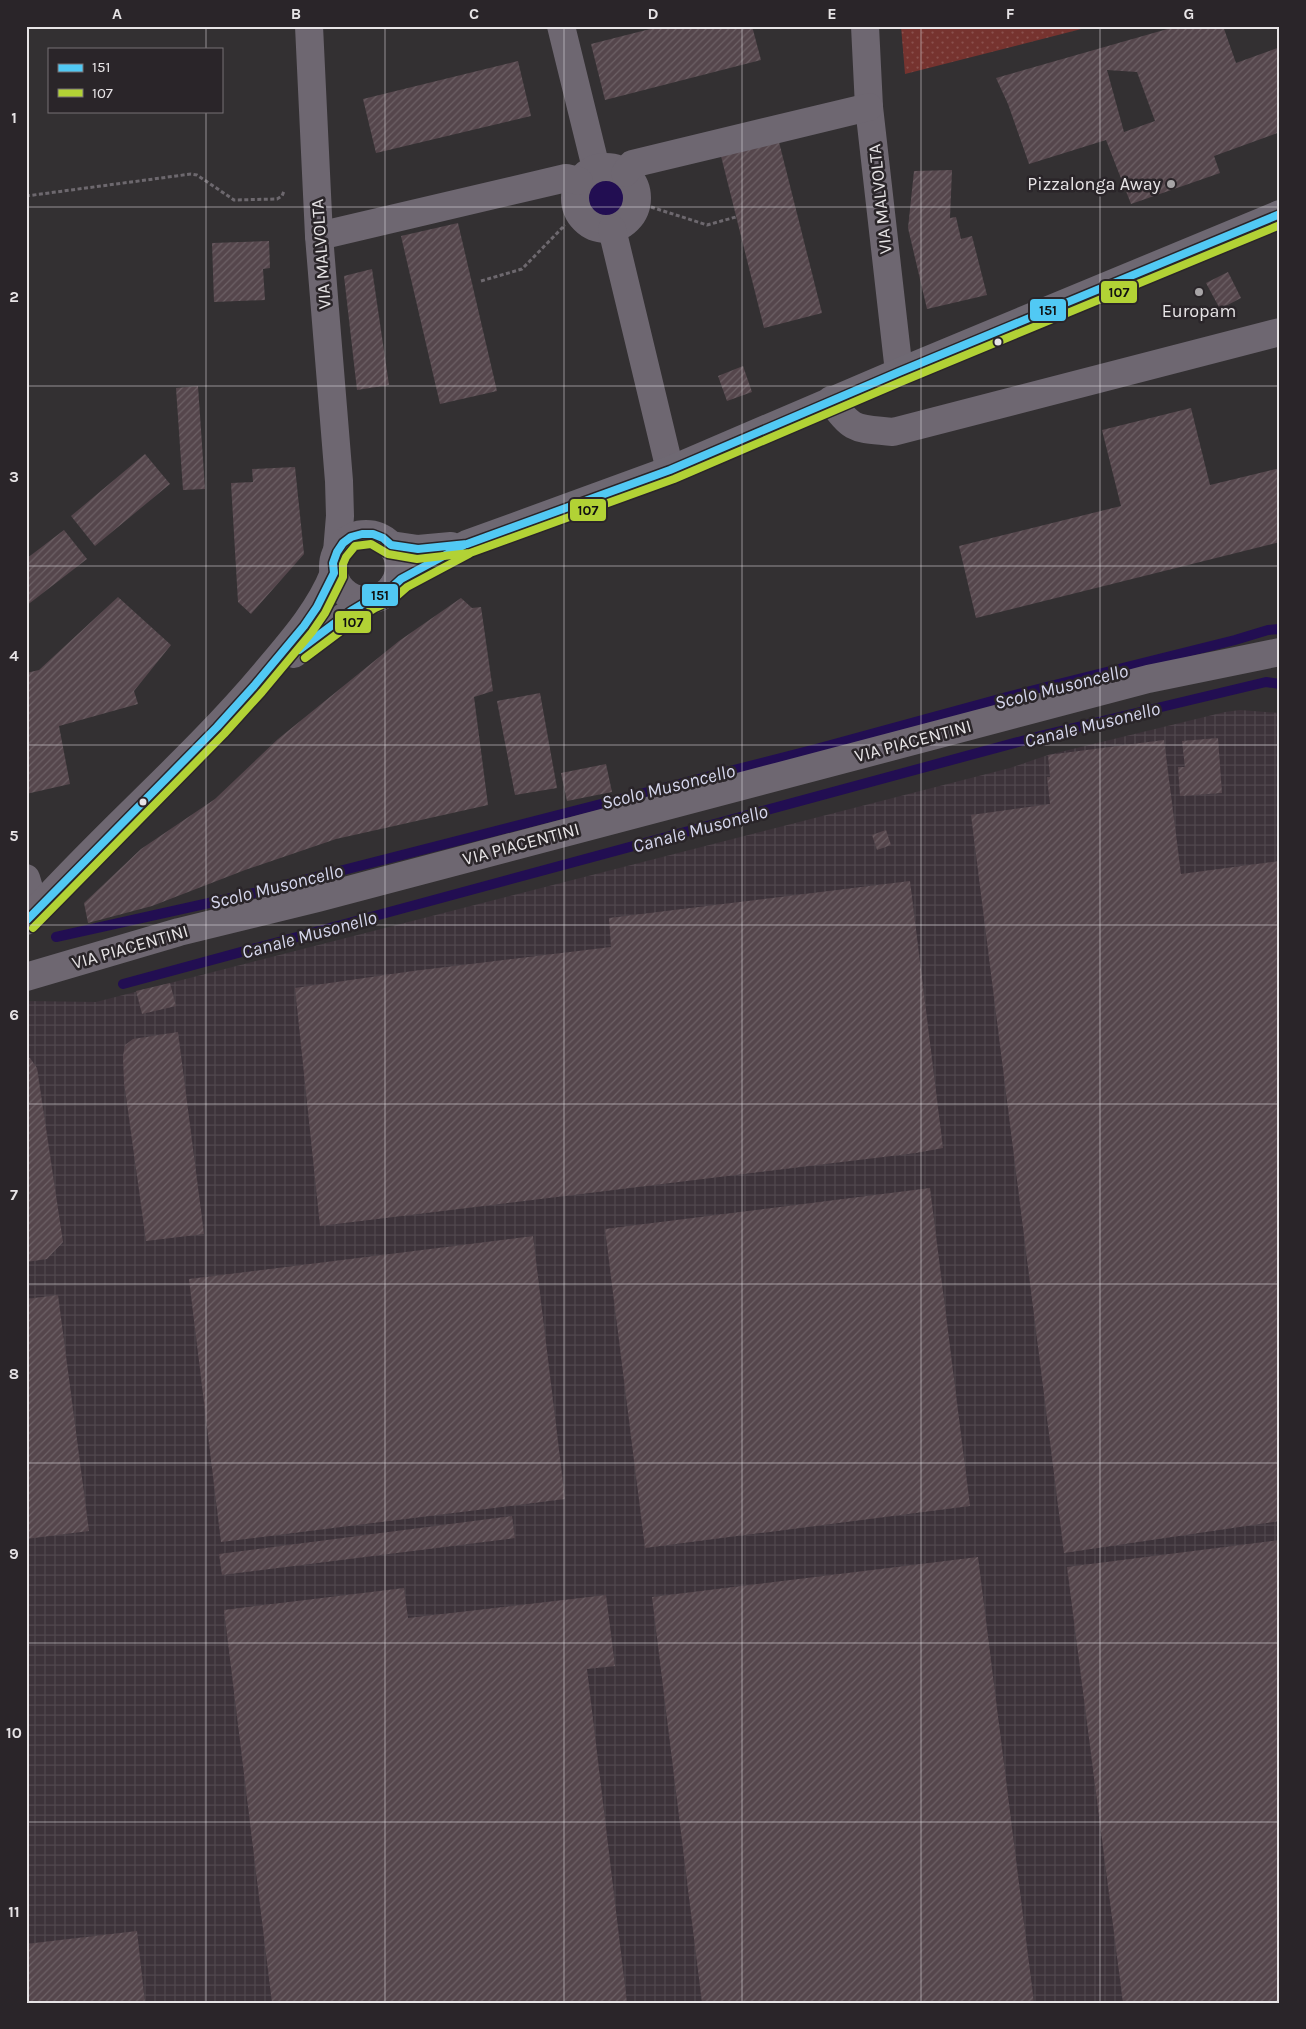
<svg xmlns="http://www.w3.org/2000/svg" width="1306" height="2029" viewBox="0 0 1306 2029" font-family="Karla,sans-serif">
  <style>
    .industrial { fill: url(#industrial-grid) }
    .grass { fill: url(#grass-dots) }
    .water { fill: #220e52 }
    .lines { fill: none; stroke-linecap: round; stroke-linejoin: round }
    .stream { stroke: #220e52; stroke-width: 10 }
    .building { fill: url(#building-hatch); fill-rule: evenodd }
    .path { stroke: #6d686e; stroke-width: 3; stroke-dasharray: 4 2.5; stroke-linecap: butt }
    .minor { stroke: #6e6771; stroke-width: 28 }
    .major { stroke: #6e6872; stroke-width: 28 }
    .bus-1-casing { stroke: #2a2529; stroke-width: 11 }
    .bus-2-casing { stroke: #2a2529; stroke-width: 11 }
    .bus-1 { stroke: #51c9f4; stroke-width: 8 }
    .bus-2 { stroke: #b2d235; stroke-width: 8 }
    .grid { fill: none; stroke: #e7e4e6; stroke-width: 1; stroke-opacity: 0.55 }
    .poi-dot { fill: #a8a5a7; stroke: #2a2529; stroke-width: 2 }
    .bus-dot { fill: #e7e4e6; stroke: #2a2529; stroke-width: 2 }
    .labels { text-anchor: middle; stroke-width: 5; stroke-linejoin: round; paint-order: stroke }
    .poi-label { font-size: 18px; fill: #e7e4e6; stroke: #2a2529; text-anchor: end }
    .street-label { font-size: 18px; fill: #e7e4e6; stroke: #2a2529 }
    .water-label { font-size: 19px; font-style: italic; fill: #d6d7ed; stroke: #2a2529 }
    .line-badge { stroke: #2a2529; stroke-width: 2 }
    .pale-badge-label { font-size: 14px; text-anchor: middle; font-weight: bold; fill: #111 }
    .neatline { fill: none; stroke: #e7e4e6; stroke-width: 2 }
    .grid-label { font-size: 16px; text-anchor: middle; font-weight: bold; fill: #e7e4e6 }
  </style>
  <defs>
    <pattern id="industrial-grid" width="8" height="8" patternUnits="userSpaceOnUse" patternTransform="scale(1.25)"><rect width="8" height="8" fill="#3d333a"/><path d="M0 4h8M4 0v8" fill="none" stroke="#50474d"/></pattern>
    <pattern id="grass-dots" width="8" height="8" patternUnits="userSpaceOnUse" patternTransform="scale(1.25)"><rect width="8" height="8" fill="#76332f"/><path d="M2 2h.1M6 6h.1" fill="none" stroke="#8a504d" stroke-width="1.8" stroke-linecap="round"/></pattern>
    <pattern id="building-hatch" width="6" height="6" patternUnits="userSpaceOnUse" patternTransform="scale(1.25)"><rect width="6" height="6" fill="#55464c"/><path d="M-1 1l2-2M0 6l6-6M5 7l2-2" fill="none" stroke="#6d6166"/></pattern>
  </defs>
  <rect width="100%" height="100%" fill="#333032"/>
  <!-- industrial -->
  <path class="industrial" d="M1240 710 1280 713V2003H26V1001L96 1002 1010 768 1048 755 1225 712Z"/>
  <!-- grass -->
  <path class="grass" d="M901 26H1093L905 74Z"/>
  <!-- water -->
  <circle class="water" cx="604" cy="198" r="20"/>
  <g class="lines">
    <!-- stream -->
    <g class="stream">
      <path d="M56 937 254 893 816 749 1003 698 1235 640 1268 630 1280 629"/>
      <path d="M123 984 1044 735 1266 682 1280 684"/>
    </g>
  </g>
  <!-- building -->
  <g class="building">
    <path d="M662 26H752L761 60 605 100 591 44Z"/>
    <path d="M1178 26H1223L1236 63 1280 47V132L1214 156 1220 173 1131 204 1106 140 1029 164 1008 104 996 78ZM1107 70 1137 72 1155 121 1124 132Z"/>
    <path d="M518 61 531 116 376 153 363 99Z"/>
    <path d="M779 142 822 313 764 328 721 156Z"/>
    <path d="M952 170 950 218 956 217 961 239 972 236 987 295 927 309 908 228 914 171Z"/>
    <path d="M458 223 497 391 440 404 401 236Z"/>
    <path d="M269 241 270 268 263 269 265 300 214 302 212 243Z"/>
    <path d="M372 269 389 385 357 390 344 276Z"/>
    <path d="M1228 272 1241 298 1220 309 1206 283Z"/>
    <path d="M743 366 752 392 727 401 718 376Z"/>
    <path d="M198 386 205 489 183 490 176 388Z"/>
    <path d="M1191 408 1210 485 1280 468V542L976 618 959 546 1121 506 1102 430Z"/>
    <path d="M145 454 170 484 95 546 71 516Z"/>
    <path d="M295 467 304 554 251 614 238 602 231 483 253 482 252 469Z"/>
    <path d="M64 530 87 559 26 606V559Z"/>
    <path d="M118 597 171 645 134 691 138 704 59 726 70 784 26 794V673L39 670Z"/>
    <path d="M461 598 472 608 481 607 493 691 474 697 488 805 336 839 245 870 152 906 88 923 84 903 141 849 215 799 278 739 399 641Z"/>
    <path d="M540 693 557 788 515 795 497 701Z"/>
    <path d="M1218 738 1222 793 1180 796 1178 767H1185L1182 741Z"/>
    <path d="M1164 740 1181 874 1280 861V1521L1064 1553 971 815 1050 804 1047 777H1050L1048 755Z"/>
    <path d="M606 764 612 792 567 801 561 773Z"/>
    <path d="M886 830 891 845 877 850 872 835Z"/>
    <path d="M910 881 943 1148 916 1153 320 1226 295 988 413 971 611 947 609 918Z"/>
    <path d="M170 983 176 1006 142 1014 136 991Z"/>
    <path d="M178 1032 204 1234 146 1241 124 1082 123 1056 125 1045 133 1039Z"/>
    <path d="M26 1057 30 1058 37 1068 63 1242 47 1259 26 1262Z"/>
    <path d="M930 1188 970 1506 645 1548 605 1229Z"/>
    <path d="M533 1236 565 1499 221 1542 189 1279Z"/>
    <path d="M58 1295 89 1531 26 1539V1299Z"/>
    <path d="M512 1516 515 1538 222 1575 219 1554Z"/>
    <path d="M1280 1540V2003H1123L1067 1567Z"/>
    <path d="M978 1557 1034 2003H702L652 1597Z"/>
    <path d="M404 1588 408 1618 606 1595 615 1666 587 1669 627 2003H272L224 1610Z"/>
    <path d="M137 1931 145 2003H26V1944Z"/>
  </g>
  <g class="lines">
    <!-- path -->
    <g class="path">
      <path d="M26 196 191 174 197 175 234 200 277 199 282 196 284 191"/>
      <path d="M651 207 707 225 736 217"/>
      <path d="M481 281 522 269 565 225"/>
    </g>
    <!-- minor -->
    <g class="minor">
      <path d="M309 26 319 236 339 481 340 516 337 552"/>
      <path d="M561 26 596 168"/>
      <path d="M865 26 869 107 899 372"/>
      <circle cx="606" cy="198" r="31"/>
      <path d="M625 173 632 164 869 107"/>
      <path d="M612 229 670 470"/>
      <path d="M319 236 566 178 579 181"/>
      <path d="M831 400C852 432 857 428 893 432L1280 332"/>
      <circle cx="366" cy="567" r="33"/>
      <path d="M294 654 321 632 371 599"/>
      <path d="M26 878 36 911"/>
      <path d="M26 921C102 835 191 761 265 673 291 642 319 611 334 573"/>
      <path d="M26 977 179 932 318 898 1148 679 1280 652"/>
    </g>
    <!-- major -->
    <g class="major">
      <path d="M391 545 418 549 451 546"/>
      <path d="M393 586 412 572 467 544 670 470 899 372 1280 214"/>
    </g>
    <defs>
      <g id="bus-1">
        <path d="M299 650 351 611 371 599 386 593 401 579 464 545"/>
        <path d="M26 921 217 727 254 686 304 626 317 607 334 573 333 563 337 552 343 543 351 537 362 534H373L383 538 391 545 418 549 467 544 670 470 899 372 1280 214"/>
      </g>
      <g id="bus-2">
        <path d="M305 658 357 619 375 608 391 601 407 587 469 554"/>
        <path d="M33 928 224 734 262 692 312 632 325 613 343 577V564L346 557 355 546 371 544 388 554 417 559 470 553 674 479 903 381 1280 225"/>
      </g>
    </defs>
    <!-- bus-1 casing -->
    <use href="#bus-1" class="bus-1-casing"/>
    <!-- bus-2 casing -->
    <use href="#bus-2" class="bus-2-casing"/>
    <!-- bus-1 -->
    <use href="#bus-1" class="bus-1"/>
    <!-- bus-2 -->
    <use href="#bus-2" class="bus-2"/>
  </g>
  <!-- grid -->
  <path class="grid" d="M206 26V49M385 26V2003M564 26V2003M742 26V2003M921 26V2003M1100 26V2003M206 111V2003M26 207H1280M26 386H1280M26 566H1280M26 745H1280M26 925H1280M26 1104H1280M26 1284H1280M26 1463H1280M26 1643H1280M26 1822H1280"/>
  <!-- markers -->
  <g class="poi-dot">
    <circle cx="1171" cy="184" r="5"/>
    <circle cx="1199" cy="292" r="5"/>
  </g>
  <g class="bus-dot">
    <circle cx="998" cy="342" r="4.5"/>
    <circle cx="143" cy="802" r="4.5"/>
  </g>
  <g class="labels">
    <!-- poi labels -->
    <g class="poi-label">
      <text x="1161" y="190">Pizzalonga Away</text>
      <text x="1199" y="317" text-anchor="middle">Europam</text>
    </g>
    <!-- street labels -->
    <g class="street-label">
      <text transform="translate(880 199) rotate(-96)" y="6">VIA MALVOLTA</text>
      <text transform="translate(321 254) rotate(-94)" y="6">VIA MALVOLTA</text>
      <text transform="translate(913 741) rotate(-15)" y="6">VIA PIACENTINI</text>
      <text transform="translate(521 844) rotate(-15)" y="6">VIA PIACENTINI</text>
      <text transform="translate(130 947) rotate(-16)" y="6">VIA PIACENTINI</text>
    </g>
    <!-- water labels -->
    <g class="water-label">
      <text transform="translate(1061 686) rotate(-14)" y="7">Scolo Musoncello</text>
      <text transform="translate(1092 724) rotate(-14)" y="7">Canale Musonello</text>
      <text transform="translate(668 786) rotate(-14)" y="7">Scolo Musoncello</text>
      <text transform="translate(700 828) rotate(-15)" y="7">Canale Musonello</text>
      <text transform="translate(276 886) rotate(-14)" y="7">Scolo Musoncello</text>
      <text transform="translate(309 934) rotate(-15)" y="7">Canale Musonello</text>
    </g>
  </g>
  <g class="line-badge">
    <rect x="1100" y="280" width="38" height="24" rx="5" fill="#b2d235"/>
    <rect x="1029" y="298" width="38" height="24" rx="5" fill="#51c9f4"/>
    <rect x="569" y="498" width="38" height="24" rx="5" fill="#b2d235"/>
    <rect x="361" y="583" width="38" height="24" rx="5" fill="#51c9f4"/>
    <rect x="334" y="610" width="38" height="24" rx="5" fill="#b2d235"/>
  </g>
  <g class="pale-badge-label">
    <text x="1119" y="297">107</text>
    <text x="1048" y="315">151</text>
    <text x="588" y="515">107</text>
    <text x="380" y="600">151</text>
    <text x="353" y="627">107</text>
  </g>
  <!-- border -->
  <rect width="1306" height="2029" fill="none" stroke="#2a2529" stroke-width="55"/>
  <!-- legend -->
  <rect x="48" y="48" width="175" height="65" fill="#2a2529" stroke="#767175"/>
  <rect x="58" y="64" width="25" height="8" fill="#51c9f4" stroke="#767175"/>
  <text x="92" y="72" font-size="15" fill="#e7e4e6">151</text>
  <rect x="58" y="89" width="25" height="8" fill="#b2d235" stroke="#767175"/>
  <text x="92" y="98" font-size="15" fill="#e7e4e6">107</text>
  <rect x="28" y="28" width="1250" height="1974" class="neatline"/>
  <g class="grid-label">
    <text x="117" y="19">A</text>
    <text x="296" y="19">B</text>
    <text x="474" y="19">C</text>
    <text x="653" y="19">D</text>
    <text x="832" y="19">E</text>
    <text x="1010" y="19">F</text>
    <text x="1189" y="19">G</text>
    <text x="14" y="123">1</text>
    <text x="14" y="302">2</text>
    <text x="14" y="482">3</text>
    <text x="14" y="661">4</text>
    <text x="14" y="841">5</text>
    <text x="14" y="1020">6</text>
    <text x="14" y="1200">7</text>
    <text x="14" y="1379">8</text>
    <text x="14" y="1559">9</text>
    <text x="14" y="1738">10</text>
    <text x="14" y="1917">11</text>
  </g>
</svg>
